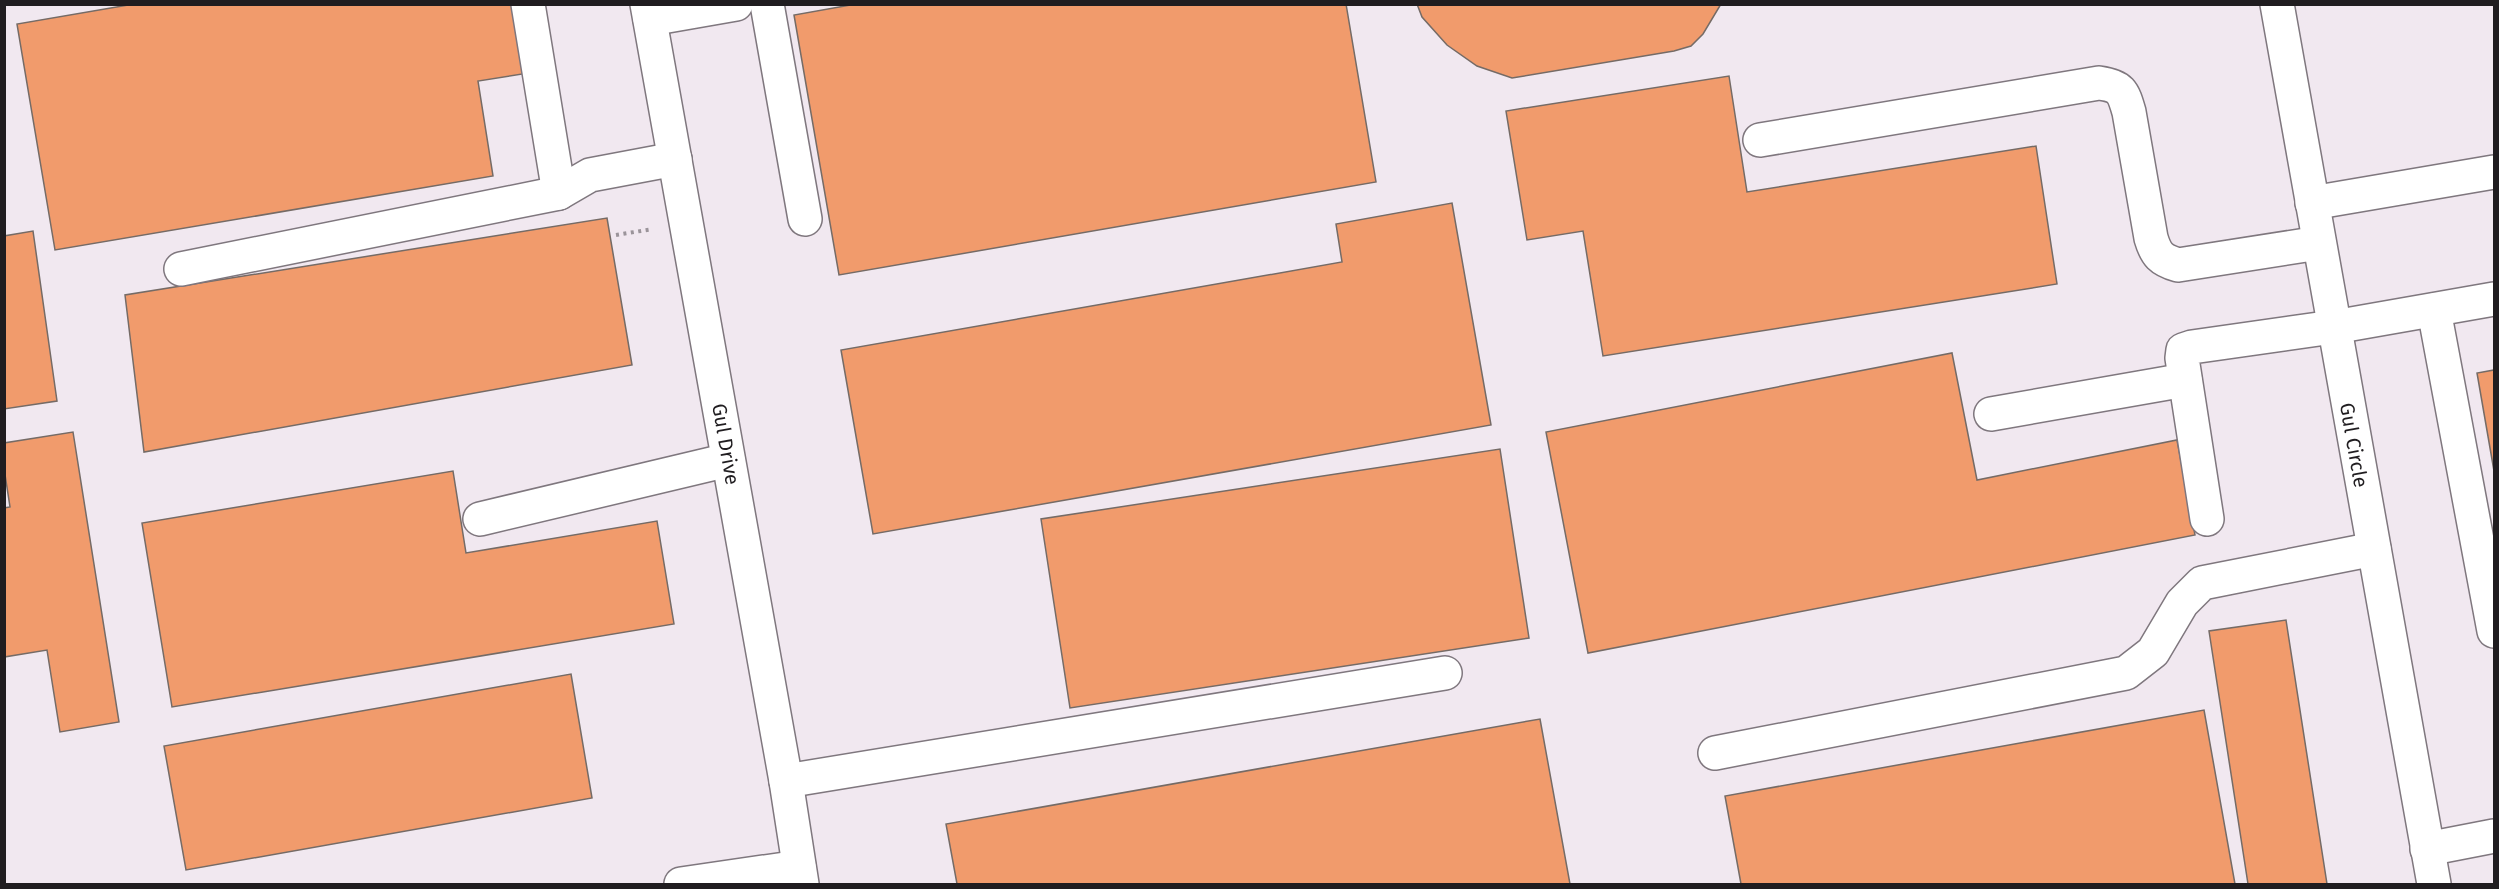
<svg xmlns="http://www.w3.org/2000/svg" width="2499" height="889" viewBox="0 0 2499 889" font-family="'Fira Sans',sans-serif">
  <style>
    .building { fill: #f19b6c; stroke: #756b66; stroke-width: 1.5 }
    .lines { fill: none; stroke-linecap: round; stroke-linejoin: round }
    .minor-casing { stroke: #7f777e; stroke-width: 36 }
    .path { stroke: #9b949a; stroke-width: 4; stroke-dasharray: 3 4.5; stroke-linecap: butt }
    .minor { stroke: #fff; stroke-width: 33 }
    .labels { text-anchor: middle; stroke-width: 4.5; stroke-linejoin: round; paint-order: stroke }
    .street-label { font-size: 20px; fill: #201d20; stroke: #fff }
  </style>
  <rect width="100%" height="100%" fill="#f1e8f0"/>
  <!-- building -->
  <g class="building">
    <path d="M134 4H517L529 73 478 81 493 176 55 250 17 24Z"/>
    <path d="M856 4H1346L1376 182 839 275 794 15Z"/>
    <path d="M1417 4H1721L1703 34 1691 46 1674 51 1512 78 1477 66 1447 45 1422 17Z"/>
    <path d="M1729 76 1747 192 2036 146 2057 284 1603 356 1583 231 1527 240 1506 111Z"/>
    <path d="M1452 203 1491 425 873 534 841 350 1342 262 1336 224Z"/>
    <path d="M607 218 632 365 144 452 125 295Z"/>
    <path d="M33 231 57 401 4 409V236Z"/>
    <path d="M1952 353 1977 480 2177 440 2195 535 1588 653 1546 432Z"/>
    <path d="M2494 370V471L2477 373Z"/>
    <path d="M73 432 119 722 60 732 47 650 4 657V508L10 507 4 468V443Z"/>
    <path d="M1500 449 1529 638 1070 708 1041 519Z"/>
    <path d="M453 471 466 553 657 521 674 624 172 707 142 523Z"/>
    <path d="M2286 620 2327 884H2248L2209 631Z"/>
    <path d="M571 674 592 798 186 870 164 746Z"/>
    <path d="M2204 710 2235 884H1741L1725 796Z"/>
    <path d="M1540 719 1570 884H957L946 824Z"/>
  </g>
  <g class="lines">
    <defs>
      <g id="minor">
        <path d="M528 4 559 193"/>
        <path d="M647 4 786 781 802 884"/>
        <path d="M767 4 805 219"/>
        <path d="M2277 4 2434 884"/>
        <path d="M650 19 736 4"/>
        <path d="M1760 140 2099 83C2121 86 2123 91 2129 112L2151 238C2156 255 2161 260 2178 265L2319 243"/>
        <path d="M2312 203 2494 172"/>
        <path d="M181 269 559 193 590 175 675 159"/>
        <path d="M2434 310 2494 631"/>
        <path d="M1991 414 2185 380"/>
        <path d="M480 519 728 460"/>
        <path d="M2207 519 2182 358 2183 350 2192 347 2340 326 2494 299"/>
        <path d="M1715 753 2126 673 2153 652 2182 603 2202 583 2374 549"/>
        <path d="M786 781 1445 673"/>
        <path d="M2427 849 2494 836"/>
        <path d="M681 884 799 867"/>
      </g>
    </defs>
    <!-- minor casing -->
    <use href="#minor" class="minor-casing"/>
    <!-- path -->
    <path class="path" d="M616 235 653 229"/>
    <!-- minor -->
    <use href="#minor" class="minor"/>
  </g>
  <g class="labels">
    <!-- street labels -->
    <g class="street-label">
      <text transform="translate(726 444) rotate(80)" y="7">Gul Drive</text>
      <text transform="translate(2354 445) rotate(80)" y="7">Gul Circle</text>
    </g>
  </g>
  <!-- border -->
  <rect width="2499" height="889" fill="none" stroke="#201d20" stroke-width="12"/>
</svg>
